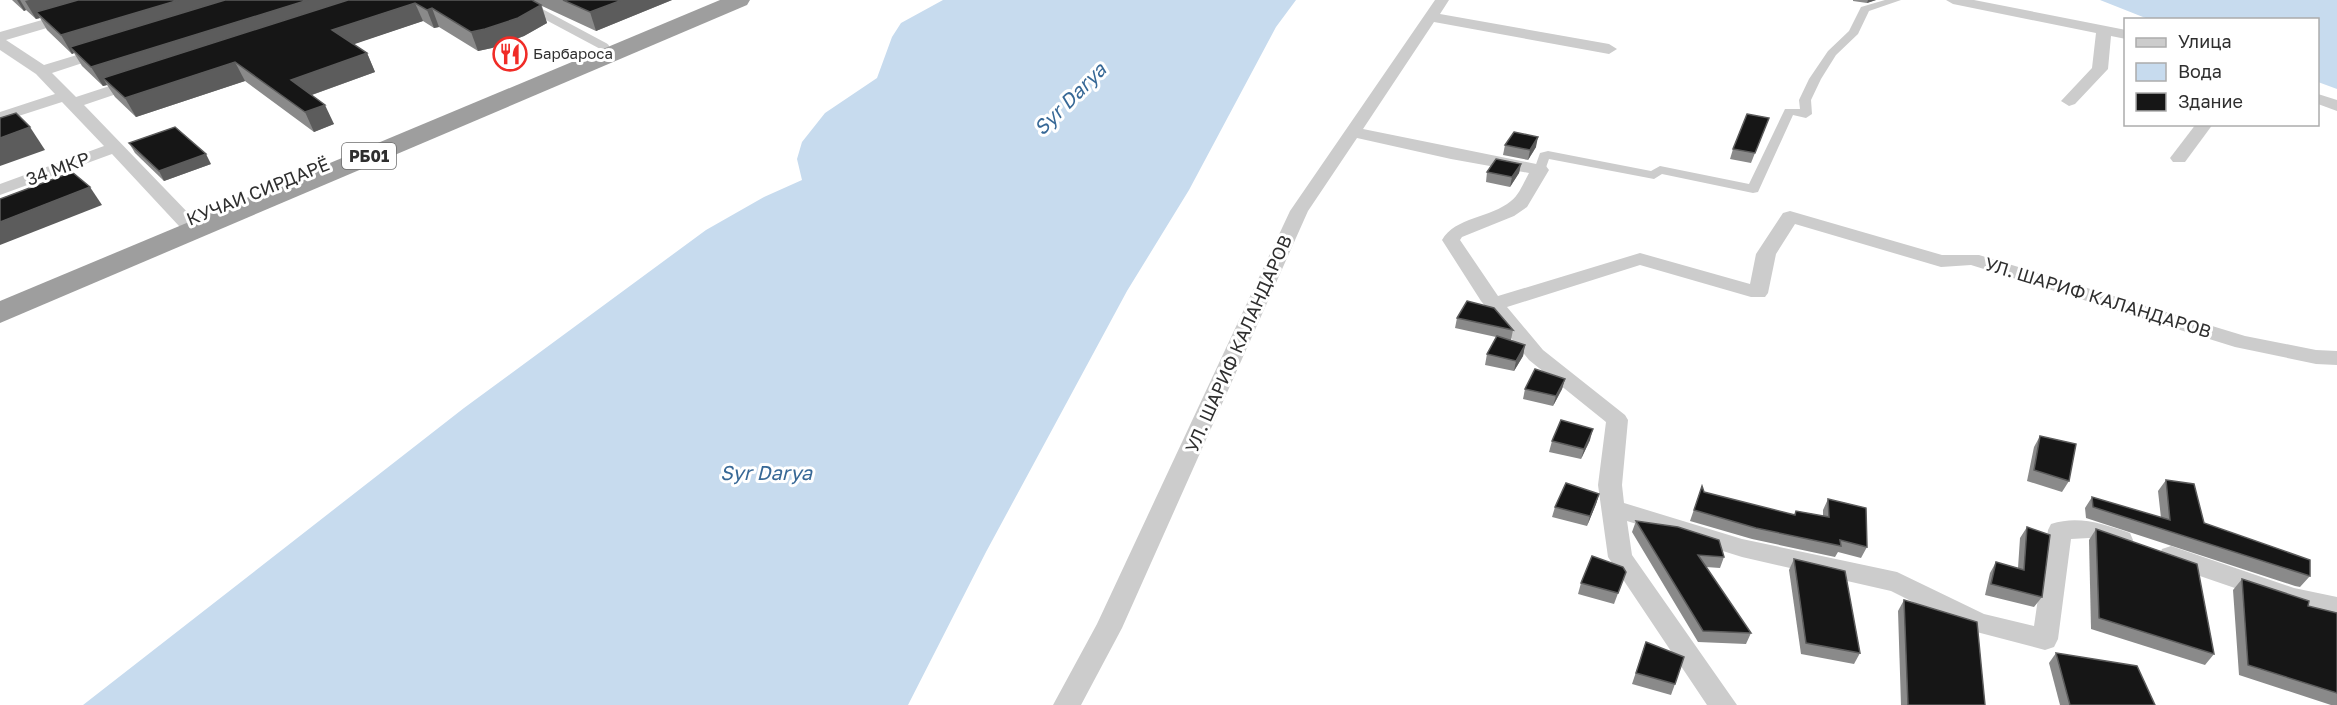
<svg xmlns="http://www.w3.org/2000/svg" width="2337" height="705" viewBox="0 0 2337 705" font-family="'Golos Text',sans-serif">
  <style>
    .water { fill: #c7dbee }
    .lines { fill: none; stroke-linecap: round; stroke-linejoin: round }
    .service { stroke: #ccc; stroke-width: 8 }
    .pedestrian { fill: #ccc; fill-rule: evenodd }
    .minor { fill: #ccc; fill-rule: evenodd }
    .trunk { fill: #9e9e9e; fill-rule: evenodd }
    .wall { fill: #8a8a8a }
    .shaded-wall { fill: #5c5c5c }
    .building { fill: #161616; stroke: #5c5c5c; stroke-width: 1.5 }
    .labels { text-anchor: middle; stroke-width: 6; stroke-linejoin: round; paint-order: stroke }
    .far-poi-label { font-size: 15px; fill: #2f2f2f; stroke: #fff; text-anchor: start }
    .shield { fill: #fff; stroke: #6d6d6d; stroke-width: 1.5 }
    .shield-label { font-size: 16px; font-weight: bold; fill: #2f2f2f }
    .street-label { font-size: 18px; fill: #2f2f2f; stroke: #fff }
    .water-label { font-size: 20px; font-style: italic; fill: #376896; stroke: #fff }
  </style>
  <rect width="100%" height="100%" fill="#fff"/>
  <!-- water -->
  <g class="water">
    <path d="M943 0H1296L1276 27 1189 190 1127 291 986 552 908 705H83L464 408 706 230 764 197 802 180 797 159 802 142 825 113 877 78 892 37 901 23Z"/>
    <path d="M2100 0H2337V89L2318 82V20L2148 19Z"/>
  </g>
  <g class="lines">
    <!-- service -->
    <path class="service" d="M517 0 605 47"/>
    <!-- pedestrian -->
    <path class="pedestrian" d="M1885 0H1901L1869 11 1858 34 1836 55 1821 79 1811 100 1812 114 1806 118 1793 115 1758 192 1753 193 1662 174 1654 179 1549 159 1544 173H1536L1534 170 1540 153 1548 151 1651 171 1660 166 1749 184 1785 109H1800L1799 100 1809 79 1828 51 1849 31 1861 7Z"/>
    <!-- minor -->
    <g class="minor">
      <path d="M112 0H134L132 3 6 40 44 65 100 48H110L113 51 110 54 52 73 76 97 131 79H143L145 82 143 85 84 105 193 218 195 222 193 226H179L112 154 0 195V184L104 146 62 102 0 122V112L55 94 36 74 0 50V32Z"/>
      <path d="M1435 0H1449L1440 14 1609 44 1617 49 1609 54 1434 22 1363 129 1546 166 1549 170 1527 207 1514 216 1462 237 1460 240 1498 296 1640 253 1750 284 1756 254 1783 213 1790 211 1942 255H1979L2245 336 2316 350 2337 351V365L2316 364 2235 347 1971 265 1941 267 1795 224 1776 254 1768 293 1765 297H1751L1640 265 1507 307 1543 350 1625 415 1628 420 1622 485 1624 503 1742 539 1897 572 1984 614 2034 626 2048 530 2051 524C2079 515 2103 524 2130 533L2133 540 2130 547 2121 549 2089 538 2071 539 2058 639 2054 647 2045 650 1969 630 1891 591 1742 557 1627 521 1632 555 1737 705H1707L1608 557 1598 485 1606 422 1529 360 1481 301 1442 240C1455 217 1491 218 1511 201 1519 195 1524 182 1529 173L1451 159 1357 138 1308 211 1122 628 1081 705H1053L1097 624 1290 211Z"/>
      <path d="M1946 0H1974L2126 30V39L2111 36 2108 69 2075 104 2069 106 2061 101 2092 68 2096 33 1953 4Z"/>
      <path d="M2318 94 2337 100V111L2318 104Z"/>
      <path d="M2196 124H2213L2185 162H2173L2170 158Z"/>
      <path d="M2171 546 2294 588 2337 597V617L2293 608 2162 563 2159 556 2162 549Z"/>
    </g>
    <!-- trunk -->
    <path class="trunk" d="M720 0H750L747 5 0 323V301Z"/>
  </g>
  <!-- wall -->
  <g class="wall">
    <path d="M12 0H672L596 31 542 6 547 23 524 36 492 48 478 51 439 27 434 28 423 21 353 44 367 53 375 72 312 95 334 124 314 132 245 81 136 117 115 97 107 85 103 86 82 66 74 53 72 54 47 30 40 18 36 19 26 10 24 11Z"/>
    <path d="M1853 0H1876L1867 3 1853 1Z"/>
    <path d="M1769 118 1751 163 1730 159 1733 149Z"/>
    <path d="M129 143 211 164 164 181 135 153Z"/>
    <path d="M1505 145 1536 147 1528 160 1503 155Z"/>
    <path d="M1521 164 1519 173 1510 187 1486 182 1487 172Z"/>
    <path d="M1457 318 1513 330 1511 340 1525 345 1523 356 1514 371 1485 365 1487 354 1496 337 1455 328Z"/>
    <path d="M1565 379 1562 389 1553 406 1523 399 1525 389Z"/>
    <path d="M2040 436 2069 481 2062 492 2027 481 2034 447Z"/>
    <path d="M1590 440 1581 459 1549 452 1552 441Z"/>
    <path d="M2166 480 2204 523 2310 576 2300 587 2295 586 2086 518 2085 508 2092 497 2161 518 2158 491Z"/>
    <path d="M1702 486 1704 492 1794 515 1796 511 1823 516V510L1828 499 1867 547 1861 558 1838 552 1835 557 1752 539 1690 521Z"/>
    <path d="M1599 494 1596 504 1587 526 1552 517 1555 507Z"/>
    <path d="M1636 521 1724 557 1720 568 1706 567 1751 633 1746 644 1698 642 1632 532Z"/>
    <path d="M2027 527 2042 597 2034 607 1985 595 1990 573 1996 562 2018 568 2020 538Z"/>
    <path d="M2096 529 2214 654 2205 665 2091 629 2089 540Z"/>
    <path d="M1794 559 1860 653 1854 664 1801 654 1789 570Z"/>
    <path d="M1626 572 1614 604 1578 594 1581 583Z"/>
    <path d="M2242 579 2308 606 2337 613V705H2331L2239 675 2233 590Z"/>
    <path d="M1904 600 1985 705H1901L1898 611Z"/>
    <path d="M1646 642 1675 684 1671 695 1632 684Z"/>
    <path d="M2056 653 2155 705H2060L2049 663Z"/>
  </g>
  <!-- shaded-wall -->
  <g class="shaded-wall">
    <path d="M17 0H20L26 10 24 11Z"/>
    <path d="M29 0H104L36 12 40 18 36 19 25 1Z"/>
    <path d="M179 0H247L70 47 74 53 72 54 61 35Z"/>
    <path d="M308 0H373L103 78 107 85 103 86 91 67Z"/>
    <path d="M622 0H672L596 31 590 12Z"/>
    <path d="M1868 0H1876L1867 3Z"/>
    <path d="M415 3 423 21 340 49 332 30Z"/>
    <path d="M541 5 547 23 524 36 492 48 478 51 471 32Z"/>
    <path d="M432 8 439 27 434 28 427 10Z"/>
    <path d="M367 53 375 72 300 99 291 80Z"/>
    <path d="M235 62 245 81 136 117 125 98Z"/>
    <path d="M325 105 334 124 314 132 305 112Z"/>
    <path d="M30 127 45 150 0 166V138Z"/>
    <path d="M1538 137 1536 147 1528 160 1530 150Z"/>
    <path d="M206 154 211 164 164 181 159 171Z"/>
    <path d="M1521 164 1519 173 1510 187 1512 177Z"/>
    <path d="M90 187 102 205 0 245V222Z"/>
    <path d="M1525 345 1523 356 1514 371 1516 361Z"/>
    <path d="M1565 379 1562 389 1553 406 1556 396Z"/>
    <path d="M1593 429 1590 440 1581 459 1584 449Z"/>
    <path d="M1599 494 1596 504 1587 526 1590 516Z"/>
  </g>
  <!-- building -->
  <g class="building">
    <path d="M78 0H179L61 35 36 12Z"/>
    <path d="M225 0H308L91 67 70 47Z"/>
    <path d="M348 0H532L541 5 518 18 485 29 471 32 432 8 427 10 415 3 332 30 367 53 291 80 325 105 305 112 235 62 125 98 103 78Z"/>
    <path d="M563 0H622L590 12Z"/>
    <path d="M16 113 30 127 0 138V118Z"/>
    <path d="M1747 114 1769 118 1755 153 1733 149Z"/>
    <path d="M175 127 206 154 159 171 129 143Z"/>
    <path d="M1514 132 1538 137 1530 150 1505 145Z"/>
    <path d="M1496 159 1521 164 1512 177 1487 172Z"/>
    <path d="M72 172 90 187 0 222V199Z"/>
    <path d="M1467 301 1494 308 1513 330 1457 318Z"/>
    <path d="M1497 336 1525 345 1516 361 1487 354Z"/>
    <path d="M1535 369 1565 379 1556 396 1525 389Z"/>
    <path d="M1561 420 1593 429 1584 449 1552 441Z"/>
    <path d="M2040 436 2076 444 2069 481 2034 470Z"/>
    <path d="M2166 480 2194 484 2204 523 2310 560V576L2093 507 2092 497 2170 520Z"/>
    <path d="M1566 483 1599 494 1590 516 1555 507Z"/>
    <path d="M1702 486 1704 492 1795 515 1796 511 1829 517 1828 499 1866 508 1867 547 1840 540 1841 546 1756 528 1694 510Z"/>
    <path d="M1636 521 1678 527 1719 540 1724 557 1698 555 1751 633 1703 631Z"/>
    <path d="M2027 527 2050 535 2042 597 1991 584 1996 562 2024 570Z"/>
    <path d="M2096 529 2197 564 2214 654 2099 618Z"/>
    <path d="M1592 556 1623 567 1626 572 1618 593 1581 583Z"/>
    <path d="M1794 559 1845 571 1860 653 1806 643Z"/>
    <path d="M2242 579 2309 601 2308 606 2337 613V693L2248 665Z"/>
    <path d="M1904 600 1977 622 1985 705H1908Z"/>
    <path d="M1646 642 1684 657 1675 684 1636 673Z"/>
    <path d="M2056 653 2137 666 2155 705H2070Z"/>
  </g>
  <!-- icons -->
  <defs>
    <symbol id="restaurant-ring" viewBox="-11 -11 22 22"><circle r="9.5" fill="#fff" stroke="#f02c27" stroke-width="1.5"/><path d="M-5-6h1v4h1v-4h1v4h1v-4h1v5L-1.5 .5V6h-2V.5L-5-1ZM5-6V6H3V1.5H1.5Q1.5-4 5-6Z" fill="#f02c27"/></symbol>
  </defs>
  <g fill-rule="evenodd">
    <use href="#restaurant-ring" x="491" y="35" width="38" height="38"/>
  </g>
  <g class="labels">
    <!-- far-poi labels -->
    <g class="far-poi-label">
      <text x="533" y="59">Барбароса</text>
    </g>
    <!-- shield labels -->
    <rect class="shield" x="342" y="143" width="54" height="26" rx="4.5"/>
    <g class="shield-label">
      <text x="369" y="162">РБ01</text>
    </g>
    <!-- street labels -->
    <g class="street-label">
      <text transform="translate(58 169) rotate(-20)" y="6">34 МКР</text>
      <text transform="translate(258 192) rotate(-22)" y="6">КУЧАИ СИРДАРЁ</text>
      <text transform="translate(2098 298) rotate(17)" y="6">УЛ. ШАРИФ КАЛАНДАРОВ</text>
      <text transform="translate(1239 344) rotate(-66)" y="6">УЛ. ШАРИФ КАЛАНДАРОВ</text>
    </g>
    <!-- water labels -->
    <g class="water-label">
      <text transform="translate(1070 99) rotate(-45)" y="7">Syr Darya</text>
      <text x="766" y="480">Syr Darya</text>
    </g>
  </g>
  <!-- legend -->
  <rect x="2124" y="18" width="195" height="108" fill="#ffffff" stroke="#acacac" stroke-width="1.5"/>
  <rect x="2136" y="38" width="30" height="9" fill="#cccccc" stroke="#acacac" stroke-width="1.5"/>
  <text x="2178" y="48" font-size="18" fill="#2f2f2f">Улица</text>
  <rect x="2136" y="63" width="30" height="18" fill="#c7dbee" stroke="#acacac" stroke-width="1.5"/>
  <text x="2178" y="78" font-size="18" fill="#2f2f2f">Вода</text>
  <rect x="2136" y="93" width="30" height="18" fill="#161616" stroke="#acacac" stroke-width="1.5"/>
  <text x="2178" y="108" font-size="18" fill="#2f2f2f">Здание</text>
</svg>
